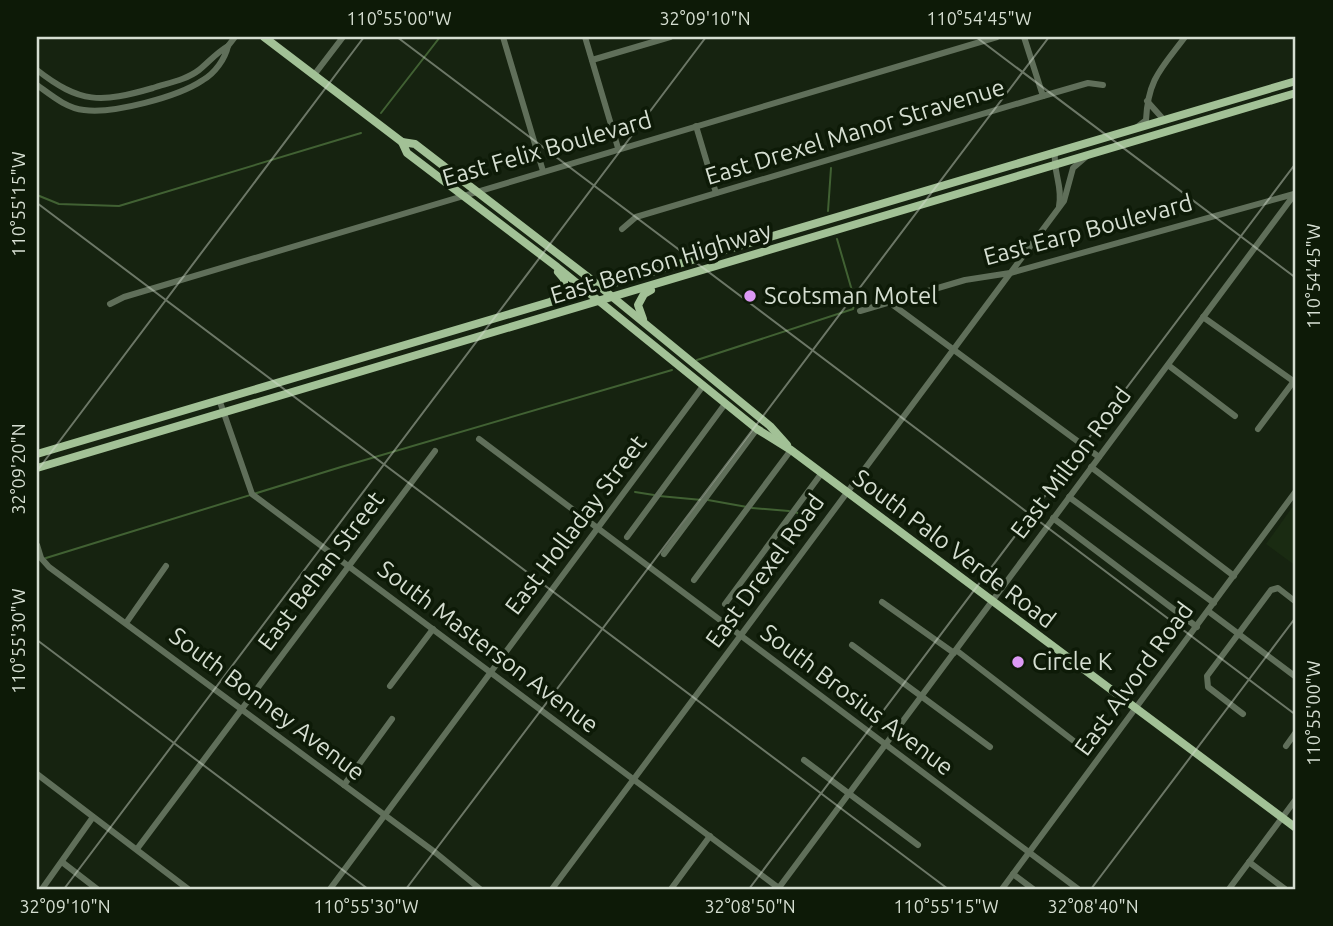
<svg xmlns="http://www.w3.org/2000/svg" width="1333" height="926" viewBox="0 0 1333 926" font-family="Ubuntu,sans-serif">
  <style>
    .built { fill: #1a2b12 }
    .lines { fill: none; stroke-linecap: round; stroke-linejoin: round }
    .stream { stroke: #416133; stroke-width: 2 }
    .minor { stroke: #606f5a; stroke-width: 6 }
    .major { stroke: #a2c196; stroke-width: 8 }
    .ticks { fill: none; stroke: #d5ded1; stroke-width: 2; stroke-opacity: 0.45 }
    .poi-dot { fill: #dc99f4; stroke: #0d1a07; stroke-width: 2.5 }
    .labels { text-anchor: middle; stroke-width: 7; stroke-linejoin: round; paint-order: stroke }
    .street-label { font-size: 24px; fill: #d5ded1; stroke: #0d1a07 }
    .poi-label { font-size: 24px; fill: #d5ded1; stroke: #0d1a07; text-anchor: start }
    .neatline { fill: none; stroke: #d5ded1; stroke-width: 2.5 }
    .ticks-label { font-size: 18px; text-anchor: middle; fill: #d5ded1 }
  </style>
  <rect width="100%" height="100%" fill="#162310"/>
  <!-- built -->
  <path class="built" d="M1296 502V566L1266 544Z"/>
  <g class="lines">
    <!-- stream -->
    <g class="stream">
      <path d="M381 113 440 37"/>
      <path d="M37 195 59 204 119 206 361 133"/>
      <path d="M828 211 831 168"/>
      <path d="M697 360 853 309 855 301 837 239"/>
      <path d="M635 492 654 495"/>
      <path d="M659 496 702 500"/>
      <path d="M708 500 747 507"/>
      <path d="M752 508 789 511"/>
      <path d="M794 512 817 518"/>
      <path d="M46 558 341 467 672 370"/>
    </g>
    <!-- minor -->
    <g class="minor">
      <path d="M503 37 543 171"/>
      <path d="M585 37 618 148"/>
      <path d="M1024 37 1043 96"/>
      <path d="M228 46 235 37"/>
      <path d="M592 60 670 37"/>
      <path d="M37 70C80 104 101 103 153 88 168 83 186 80 199 70 209 62 216 53 228 46 225 59 215 73 203 80 178 97 113 114 84 110 66 108 51 95 37 85"/>
      <path d="M314 75 343 37"/>
      <path d="M1147 101 1164 120"/>
      <path d="M696 126 716 193"/>
      <path d="M1137 127 1146 120C1148 79 1161 69 1185 37"/>
      <path d="M1055 153C1053 172 1063 187 1059 206"/>
      <path d="M622 229 636 217 1043 96 1088 83 1103 85"/>
      <path d="M889 302 1099 457"/>
      <path d="M110 304 124 297 997 37"/>
      <path d="M860 311 965 280 1010 273 1294 194"/>
      <path d="M1203 317 1296 383"/>
      <path d="M1168 365 1235 416"/>
      <path d="M220 402 252 494 780 889"/>
      <path d="M1258 429 1294 381"/>
      <path d="M479 439 1078 889"/>
      <path d="M1091 467 1234 576"/>
      <path d="M1069 497 1214 603"/>
      <path d="M1053 518 1197 627"/>
      <path d="M627 537 725 404"/>
      <path d="M37 545 41 558 49 567 436 853 480 889"/>
      <path d="M664 554 757 429"/>
      <path d="M694 580 791 450"/>
      <path d="M882 602 954 653"/>
      <path d="M725 604 821 474"/>
      <path d="M1208 611 1296 677"/>
      <path d="M126 623 166 566"/>
      <path d="M852 645 990 747"/>
      <path d="M956 650 1088 752"/>
      <path d="M390 686 433 629"/>
      <path d="M1243 714 1208 687 1207 676 1271 590 1278 588 1296 602"/>
      <path d="M1286 746 1296 732"/>
      <path d="M804 760 918 845"/>
      <path d="M37 774 188 889"/>
      <path d="M344 785 392 719"/>
      <path d="M137 849 435 451"/>
      <path d="M62 862 97 889"/>
      <path d="M1249 862 1285 889"/>
      <path d="M1013 874 1033 889"/>
      <path d="M42 889 93 817"/>
      <path d="M330 889 703 386"/>
      <path d="M552 889 1064 201 1073 168 1087 156"/>
      <path d="M671 889 710 836"/>
      <path d="M778 889 1294 195"/>
      <path d="M1002 889 1296 491"/>
      <path d="M1229 889 1296 799"/>
    </g>
    <!-- major -->
    <g class="major">
      <path d="M264 37 402 142 415 144 593 281 770 426 787 445"/>
      <path d="M402 142 407 153 557 267 757 429 791 450 1296 828"/>
      <path d="M552 301 564 288V279L558 272"/>
      <path d="M643 319 638 305 644 294 651 290"/>
      <path d="M37 454 1296 81"/>
      <path d="M37 468 1296 93"/>
    </g>
  </g>
  <!-- ticks -->
  <path class="ticks" d="M397 37 1296 715M976 37 1296 278M37 203 948 889M37 471 364 37M37 640 368 889M64 889 706 37M406 889 1049 37M749 889 1296 163M1091 889 1296 617"/>
  <!-- markers -->
  <g class="poi-dot">
    <circle cx="750" cy="296" r="7"/>
    <circle cx="1018" cy="662" r="7"/>
  </g>
  <g class="labels">
    <!-- street labels -->
    <g class="street-label">
      <text transform="translate(855 132) rotate(-17)" y="8">East Drexel Manor Stravenue</text>
      <text transform="translate(547 149) rotate(-16)" y="8">East Felix Boulevard</text>
      <text transform="translate(1088 230) rotate(-15)" y="8">East Earp Boulevard</text>
      <text transform="translate(661 263) rotate(-17)" y="8">East Benson Highway</text>
      <text transform="translate(1071 463) rotate(-53)" y="8">East Milton Road</text>
      <text transform="translate(576 525) rotate(-53)" y="8">East Holladay Street</text>
      <text transform="translate(954 549) rotate(37)" y="8">South Palo Verde Road</text>
      <text transform="translate(321 571) rotate(-53)" y="8">East Behan Street</text>
      <text transform="translate(765 571) rotate(-54)" y="8">East Drexel Road</text>
      <text transform="translate(488 647) rotate(37)" y="8">South Masterson Avenue</text>
      <text transform="translate(1134 679) rotate(-54)" y="8">East Alvord Road</text>
      <text transform="translate(857 700) rotate(37)" y="8">South Brosius Avenue</text>
      <text transform="translate(267 704) rotate(37)" y="8">South Bonney Avenue</text>
    </g>
    <!-- poi labels -->
    <g class="poi-label">
      <text x="764" y="304">Scotsman Motel</text>
      <text x="1032" y="670">Circle K</text>
    </g>
  </g>
  <!-- border -->
  <rect width="1333" height="926" fill="none" stroke="#0d1a07" stroke-width="77"/>
  <rect x="38" y="38" width="1256" height="850" class="neatline"/>
  <g class="ticks-label">
    <text x="399" y="25">110°55'00"W</text>
    <text x="705" y="25">32°09'10"N</text>
    <text x="979" y="25">110°54'45"W</text>
    <text transform="translate(19 204) rotate(-90)" y="6">110°55'15"W</text>
    <text transform="translate(1314 276) rotate(-90)" y="6">110°54'45"W</text>
    <text transform="translate(19 469) rotate(-90)" y="6">32°09'20"N</text>
    <text transform="translate(19 641) rotate(-90)" y="6">110°55'30"W</text>
    <text transform="translate(1314 713) rotate(-90)" y="6">110°55'00"W</text>
    <text x="65" y="913">32°09'10"N</text>
    <text x="366" y="913">110°55'30"W</text>
    <text x="750" y="913">32°08'50"N</text>
    <text x="946" y="913">110°55'15"W</text>
    <text x="1093" y="913">32°08'40"N</text>
  </g>
</svg>
